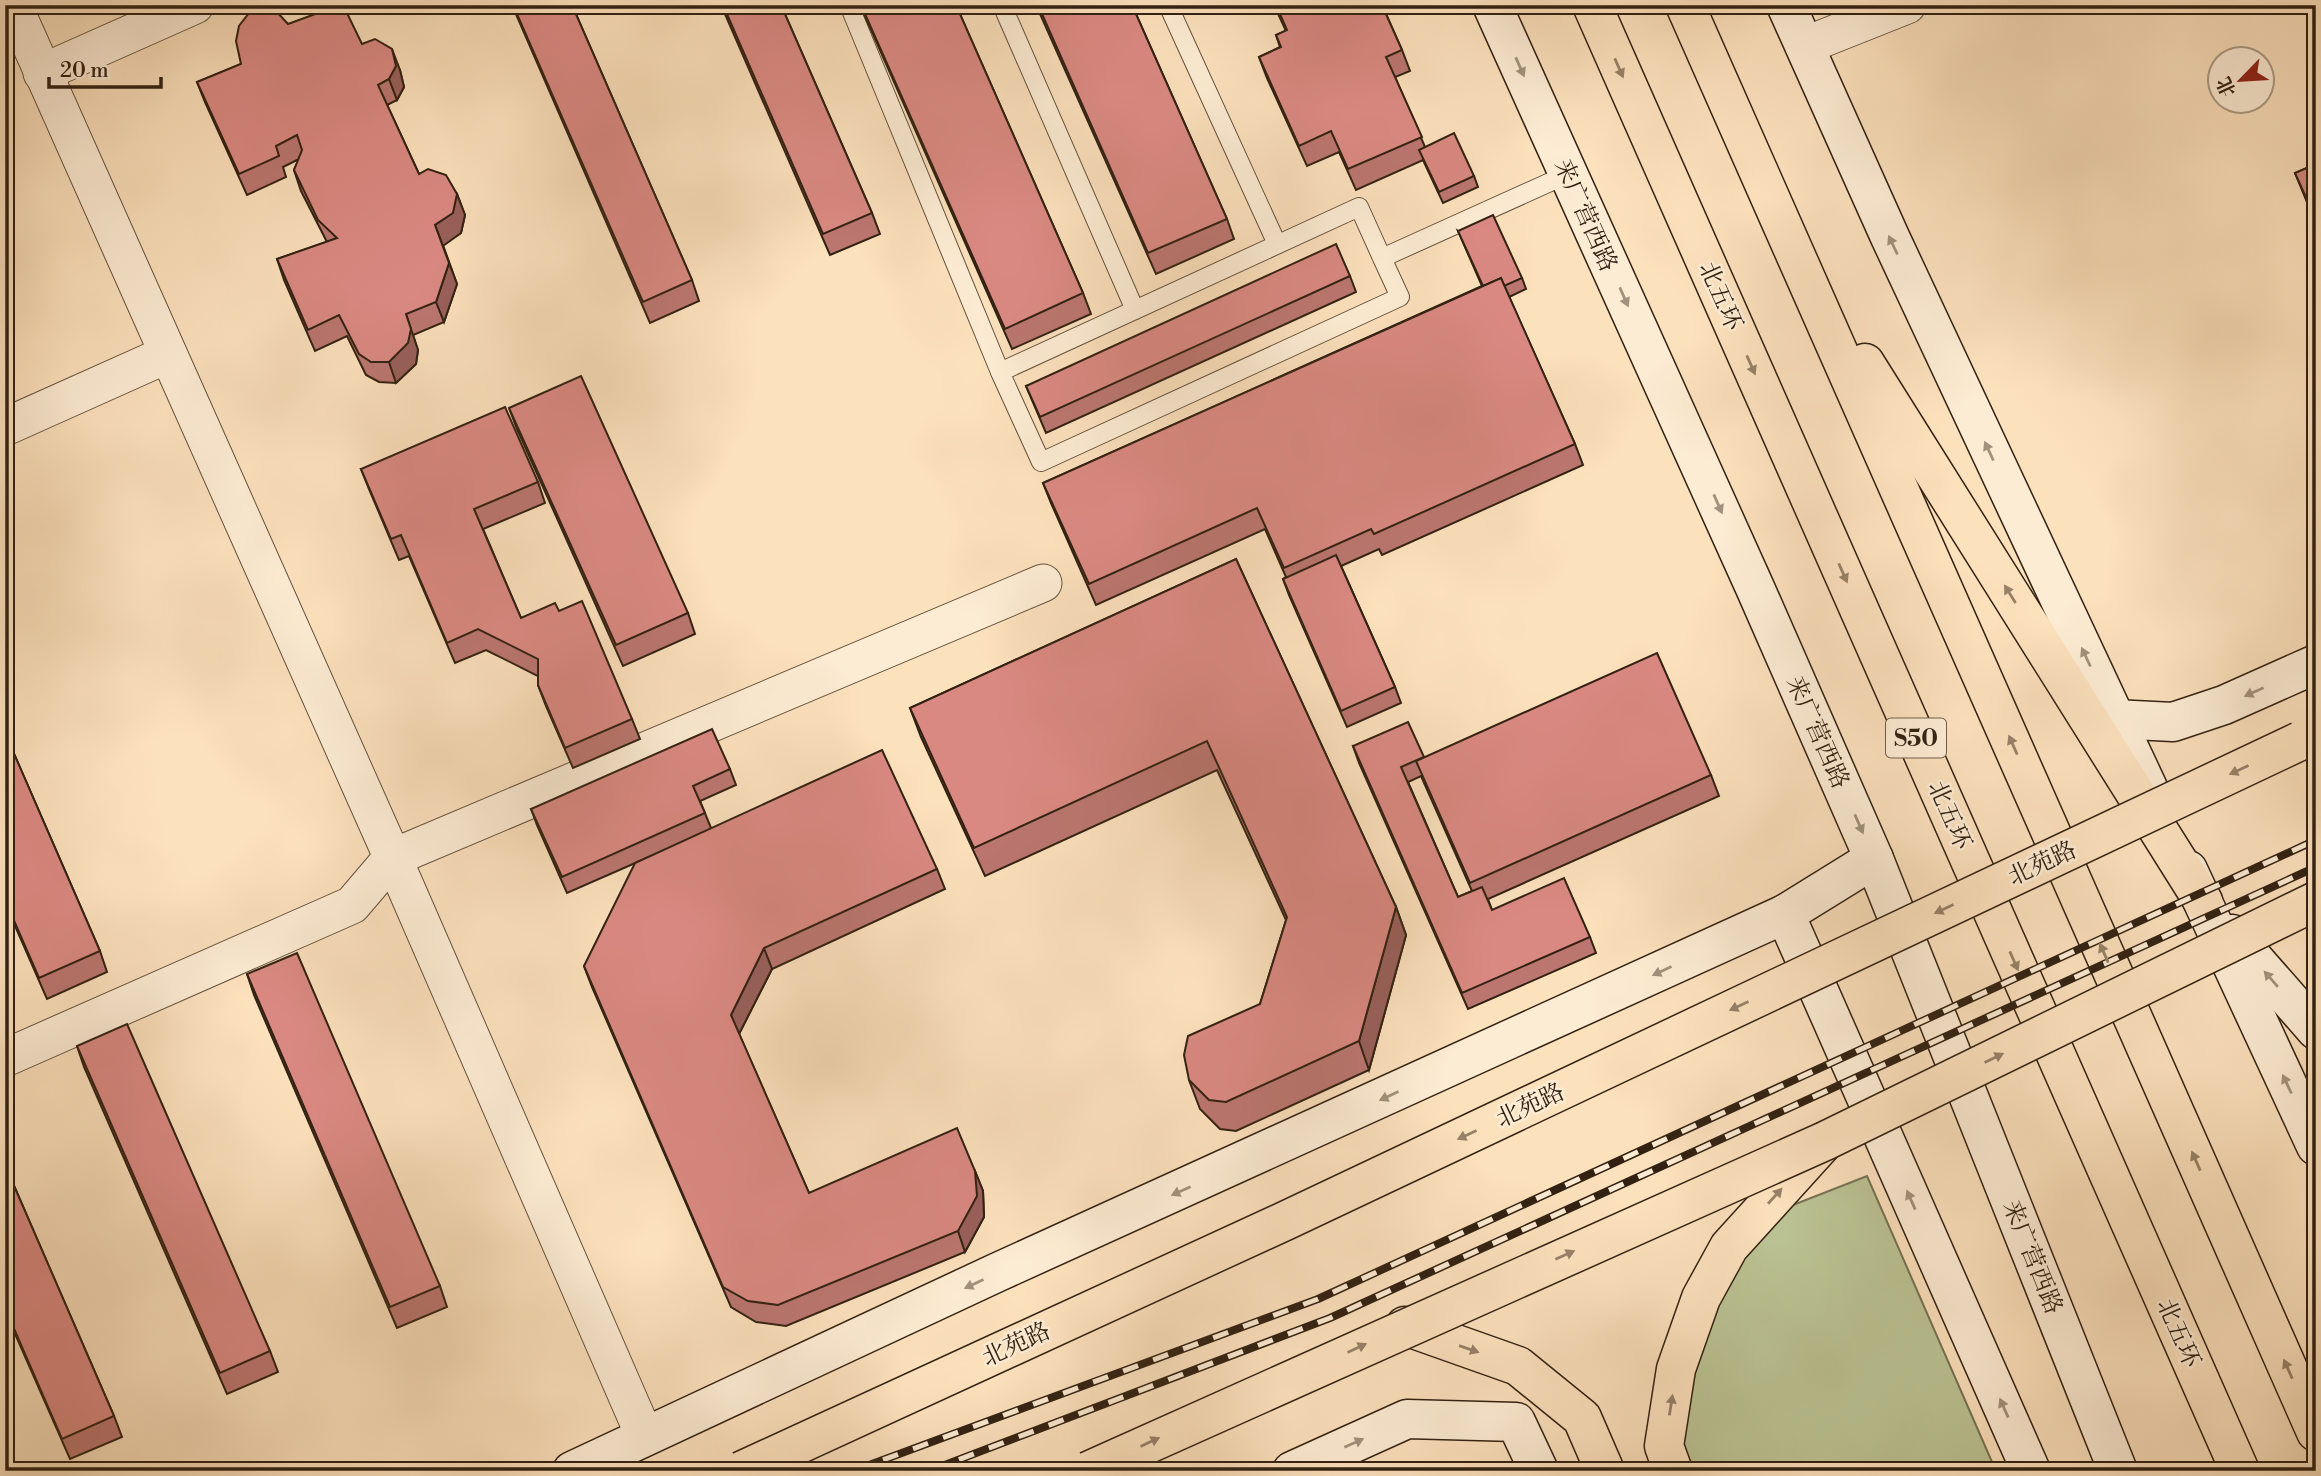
<svg xmlns="http://www.w3.org/2000/svg" width="2321" height="1476" viewBox="0 0 2321 1476" font-family="'Libre Bodoni','Noto Serif SC',serif">
  <style>
    .green { fill: #bbc394; stroke: #767253; stroke-width: 2 }
    .lines { fill: none; stroke-linecap: round; stroke-linejoin: round }
    .lane-casing { stroke: #64513d; stroke-width: 20 }
    .street-casing { stroke: #64513d; stroke-width: 39 }
    .secondary-casing { stroke: #322112; stroke-width: 41 }
    .primary-casing { stroke: #322112; stroke-width: 41 }
    .highway-casing { stroke: #322112; stroke-width: 41 }
    .lane { stroke: #fdecd4; stroke-width: 18 }
    .street { stroke: #fdecd4; stroke-width: 37 }
    .secondary { stroke: #fdecd4; stroke-width: 38 }
    .primary { stroke: #fce1bd; stroke-width: 38 }
    .highway { stroke: #fce1bd; stroke-width: 38 }
    .rail-casing { stroke: #322112; stroke-width: 8 }
    .rail { stroke: #fdecd4; stroke-width: 5; stroke-dasharray: 16; stroke-linecap: butt }
    .primary-bridge-casing { stroke: #322112; stroke-width: 41; stroke-linecap: butt }
    .primary-bridge { stroke: #fce1bd; stroke-width: 38 }
    .wall { fill: #bb7670; stroke: #322112; stroke-width: 2; fill-rule: evenodd }
    .shaded-wall { fill: #99605b; stroke: #322112; stroke-width: 2 }
    .building { fill: #da8982; stroke: #322112; stroke-width: 2 }
    .oneway { fill: #a2917d }
    .oneway2 { fill: #978168 }
    .labels { text-anchor: middle; stroke-width: 5; stroke-linejoin: round; paint-order: stroke }
    .shield { fill: #fdecd4; stroke: #6f5e4c; stroke-width: 2 }
    .shield-label { font-size: 23px; font-weight: bold; fill: #322112 }
    .street-label { font-size: 24px; fill: #322112; stroke: #fdecd4 }
  </style>
  <rect width="100%" height="100%" fill="#fce1bd"/>
  <filter id="stains"><feTurbulence type="fractalNoise" baseFrequency=".00286" numOctaves="4"/><feColorMatrix values="0 0 0 0 .2 0 0 0 0 .09 0 0 0 0 .02 0 0 0 .5 -.17"/></filter>
  <radialGradient id="worn" r=".72"><stop offset=".6" stop-color="#630" stop-opacity="0"/><stop offset="1" stop-color="#630" stop-opacity=".3"/></radialGradient>
  <!-- green -->
  <path class="green" d="M1867 1176 1996 1471H1693L1681 1444V1396L1725 1275 1770 1214Z"/>
  <g class="lines">
    <defs>
      <g id="lane">
        <path d="M849 5 1000 372"/>
        <path d="M1002 5 1135 310"/>
        <path d="M1168 5 1277 244"/>
        <path d="M1382 258 1359 207 1000 372 1041 462 1400 297 1382 258 1568 174"/>
      </g>
      <g id="street">
        <path d="M13 5 403 881 645 1437"/>
        <path d="M1804 46 1907 5"/>
        <path d="M42 73 195 5"/>
        <path d="M5 427 168 354"/>
        <path d="M5 1058 352 905 392 858 1043 583"/>
      </g>
      <g id="secondary">
        <path d="M1492 5 1756 590 1874 859 2118 1471"/>
        <path d="M1786 5 1890 237 2148 788"/>
        <path d="M2114 719 2173 722 2224 705 2316 664"/>
        <path d="M2188 870 2316 1146"/>
        <path d="M1785 914 2031 1471"/>
        <path d="M2232 934 2316 1030"/>
        <path d="M572 1471 998 1272 1785 914 1874 859"/>
        <path d="M1292 1471 1407 1419 1516 1422 1539 1471"/>
      </g>
      <path id="primary" d="M1405 1326 1518 1366 1582 1418 1605 1471"/>
      <g id="highway">
        <path d="M1592 5 2240 1471"/>
        <path d="M1685 5 2316 1432"/>
        <path d="M1865 363 2203 901"/>
        <path d="M1673 1471 1664 1446 1676 1369 1701 1298 1729 1247 1825 1141"/>
      </g>
    </defs>
    <!-- lane casing -->
    <use href="#lane" class="lane-casing"/>
    <!-- street casing -->
    <use href="#street" class="street-casing"/>
    <!-- secondary casing -->
    <use href="#secondary" class="secondary-casing"/>
    <!-- primary casing -->
    <use href="#primary" class="primary-casing"/>
    <!-- highway casing -->
    <use href="#highway" class="highway-casing"/>
    <!-- lane -->
    <use href="#lane" class="lane"/>
    <!-- street -->
    <use href="#street" class="street"/>
    <!-- secondary -->
    <use href="#secondary" class="secondary"/>
    <!-- primary -->
    <use href="#primary" class="primary"/>
    <!-- highway -->
    <use href="#highway" class="highway"/>
    <defs>
      <g id="rail">
        <path d="M853 1471 1318 1299 2316 840"/>
        <path d="M929 1471 1330 1318 2316 867"/>
      </g>
    </defs>
    <!-- rail casing -->
    <use href="#rail" class="rail-casing"/>
    <!-- rail -->
    <use href="#rail" class="rail"/>
    <defs>
      <g id="primary-bridge">
        <path d="M741 1471 1287 1220 2300 741"/>
        <path d="M1088 1471 1825 1141 2316 901"/>
      </g>
    </defs>
    <!-- primary-bridge casing -->
    <use href="#primary-bridge" class="primary-bridge-casing"/>
    <!-- primary-bridge -->
    <use href="#primary-bridge" class="primary-bridge"/>
  </g>
  <!-- wall -->
  <g class="wall">
    <path d="M120 5H134L123 10Z"/>
    <path d="M512 5H572L692 280 699 301 650 323Z"/>
    <path d="M721 5H781L872 213 880 234 830 255Z"/>
    <path d="M860 5H956L1083 293 1091 314 1012 349Z"/>
    <path d="M1036 5H1132L1227 219 1234 239 1156 274Z"/>
    <path d="M1274 5H1382L1402 50 1410 71 1395 77 1425 147 1474 176 1478 187 1443 203 1423 160 1356 190 1339 152 1307 166 1267 78 1259 57 1280 47 1276 35 1286 31Z"/>
    <path d="M288 24 362 44 400 70 404 87 397 100 387 105 419 174 457 194 465 215 461 233 443 245 457 284 444 322 413 335 418 350 416 364 396 383 379 382 366 375 347 336 315 351 284 280 277 259 327 242 301 191 294 170 299 159 283 167 286 177 247 195 205 102 197 82 241 64Z"/>
    <path d="M2316 164V224L2295 173Z"/>
    <path d="M1458 231 1522 278 1526 289 1509 297 1575 444 1583 465 1382 555 1379 549 1341 566 1395 687 1401 703 1347 727 1289 595 1283 579 1286 577 1265 529 1096 605 1051 503 1043 483 1482 286Z"/>
    <path d="M1350 276 1356 292 1046 433 1026 386Z"/>
    <path d="M509 408 688 613 695 634 623 666 517 429Z"/>
    <path d="M361 469 538 482 545 503 483 529 521 618 559 611 632 719 640 739 573 768 546 706 538 685V676L486 650 455 663 409 556 399 560 369 489Z"/>
    <path d="M1236 559 1396 907 1406 935 1369 1070 1236 1131 1220 1129 1200 1109 1189 1080 1260 1004 1286 920 1217 770 985 876 921 737 910 708Z"/>
    <path d="M5 733 100 951 107 972 47 999 5 903Z"/>
    <path d="M1353 746 1424 757 1711 775 1719 796 1488 899 1492 910 1590 937 1596 953 1468 1009 1359 763ZM1421 776 1472 891 1458 897 1408 782Z"/>
    <path d="M730 769 736 785 700 801 711 828 937 869 945 889 772 969 739 1034 809 1193 975 1171 983 1191 984 1217 965 1252 786 1326 756 1322 731 1307 592 987 584 966 649 857 567 893 537 825 531 809Z"/>
    <path d="M247 974 440 1286 447 1307 397 1328 254 995Z"/>
    <path d="M77 1046 270 1351 278 1372 227 1394 84 1067Z"/>
    <path d="M5 1165 114 1416 122 1437 70 1459 5 1311Z"/>
  </g>
  <!-- shaded-wall -->
  <g class="shaded-wall">
    <path d="M392 49 400 70 404 87 397 100 389 79Z"/>
    <path d="M457 194 465 215 461 233 443 246 435 225Z"/>
    <path d="M449 263 457 284 444 322 436 302Z"/>
    <path d="M406 314 418 350 416 364 396 383 389 362Z"/>
    <path d="M1396 907 1406 935 1369 1070 1359 1041Z"/>
    <path d="M764 948 772 969 738 1036 731 1015Z"/>
    <path d="M975 1171 983 1191 984 1217 965 1252 958 1231Z"/>
  </g>
  <!-- building -->
  <g class="building">
    <path d="M513 5H572L692 280 643 302Z"/>
    <path d="M723 5H781L872 213 823 234Z"/>
    <path d="M861 5H956L1083 293 1005 329Z"/>
    <path d="M1038 5H1132L1227 219 1148 253Z"/>
    <path d="M1276 5H1382L1402 50 1386 57 1422 137 1348 169 1331 131 1299 146 1259 57 1281 47 1276 35 1287 30Z"/>
    <path d="M337 6 346 11 362 44 375 39 392 49 396 66 389 79 378 85 419 174 428 169 446 175 457 194 453 213 435 225 449 263 436 302 406 314 411 329 408 343 389 362H371L359 354 339 315 308 330 277 259 337 238 318 220 294 170 302 150 297 135 276 146 279 156 239 174 197 82 241 64 236 41 239 26 249 13 261 8 276 11 288 24Z"/>
    <path d="M1454 133 1474 176 1439 192 1419 150Z"/>
    <path d="M2316 164V220L2295 173Z"/>
    <path d="M1493 215 1522 278 1504 286 1501 278 1483 286 1458 231Z"/>
    <path d="M1336 244 1350 276 1040 417 1026 386Z"/>
    <path d="M1501 278 1575 444 1374 534 1371 529 1284 568 1257 508 1089 584 1043 483Z"/>
    <path d="M581 376 688 613 616 645 509 408Z"/>
    <path d="M505 407 538 482 474 509 521 618 555 603 559 611 582 601 632 719 565 748 538 685V659L478 629 447 643 401 535 391 539 361 469Z"/>
    <path d="M1336 555 1395 687 1341 711 1283 579Z"/>
    <path d="M1236 559 1396 907 1359 1041 1226 1102 1209 1100 1189 1080 1184 1055 1188 1036 1260 1004 1287 917 1207 741 974 848 910 708Z"/>
    <path d="M1657 653 1711 775 1470 883 1416 761Z"/>
    <path d="M1408 722 1424 757 1401 767 1458 897 1482 887 1492 910 1564 878 1590 937 1462 993 1353 746Z"/>
    <path d="M712 729 730 769 693 786 705 813 562 877 531 809Z"/>
    <path d="M5 733 100 951 39 978 5 900Z"/>
    <path d="M882 750 937 869 764 948 731 1015 809 1193 957 1128 975 1171 977 1196 958 1231 778 1305 748 1301 723 1287 584 966 635 863Z"/>
    <path d="M297 953 440 1286 390 1307 247 974Z"/>
    <path d="M127 1024 270 1351 220 1373 77 1046Z"/>
    <path d="M5 1165 114 1416 62 1439 5 1308Z"/>
  </g>
  <!-- one-way arrows -->
  <defs><path id="oneway-solid" d="M-6-.8H1V-3.2L6.5 0L1 3.2V.8H-6Z" transform="scale(1.75)"/></defs>
  <g class="oneway">
    <use href="#oneway-solid" transform="translate(1520 67) rotate(66)"/>
    <use href="#oneway-solid" transform="translate(1893 245) rotate(-115)"/>
    <use href="#oneway-solid" transform="translate(1624 297) rotate(66)"/>
    <use href="#oneway-solid" transform="translate(1989 451) rotate(-115)"/>
    <use href="#oneway-solid" transform="translate(1718 504) rotate(66)"/>
    <use href="#oneway-solid" transform="translate(2086 657) rotate(-115)"/>
    <use href="#oneway-solid" transform="translate(2254 692) rotate(156)"/>
    <use href="#oneway-solid" transform="translate(1859 824) rotate(66)"/>
    <use href="#oneway-solid" transform="translate(1662 971) rotate(155)"/>
    <use href="#oneway-solid" transform="translate(2271 979) rotate(-131)"/>
    <use href="#oneway-solid" transform="translate(2287 1084) rotate(-115)"/>
    <use href="#oneway-solid" transform="translate(1389 1096) rotate(155)"/>
    <use href="#oneway-solid" transform="translate(1181 1191) rotate(156)"/>
    <use href="#oneway-solid" transform="translate(1911 1200) rotate(-114)"/>
    <use href="#oneway-solid" transform="translate(974 1284) rotate(155)"/>
    <use href="#oneway-solid" transform="translate(2004 1408) rotate(-114)"/>
    <use href="#oneway-solid" transform="translate(1354 1443) rotate(-24)"/>
  </g>
  <g class="oneway2">
    <use href="#oneway-solid" transform="translate(1619 68) rotate(66)"/>
    <use href="#oneway-solid" transform="translate(1751 365) rotate(66)"/>
    <use href="#oneway-solid" transform="translate(1843 573) rotate(66)"/>
    <use href="#oneway-solid" transform="translate(2010 594) rotate(-122)"/>
    <use href="#oneway-solid" transform="translate(2013 745) rotate(-114)"/>
    <use href="#oneway-solid" transform="translate(2239 770) rotate(155)"/>
    <use href="#oneway-solid" transform="translate(1944 909) rotate(155)"/>
    <use href="#oneway-solid" transform="translate(2104 953) rotate(-114)"/>
    <use href="#oneway-solid" transform="translate(2014 961) rotate(66)"/>
    <use href="#oneway-solid" transform="translate(1739 1006) rotate(155)"/>
    <use href="#oneway-solid" transform="translate(1994 1058) rotate(-26)"/>
    <use href="#oneway-solid" transform="translate(1467 1135) rotate(155)"/>
    <use href="#oneway-solid" transform="translate(2196 1161) rotate(-114)"/>
    <use href="#oneway-solid" transform="translate(1775 1196) rotate(-48)"/>
    <use href="#oneway-solid" transform="translate(1565 1255) rotate(-24)"/>
    <use href="#oneway-solid" transform="translate(1357 1348) rotate(-25)"/>
    <use href="#oneway-solid" transform="translate(1469 1349) rotate(19)"/>
    <use href="#oneway-solid" transform="translate(2288 1369) rotate(-114)"/>
    <use href="#oneway-solid" transform="translate(1671 1405) rotate(-81)"/>
    <use href="#oneway-solid" transform="translate(1150 1442) rotate(-25)"/>
  </g>
  <g class="labels">
    <!-- shield labels -->
    <rect class="shield" x="1886" y="718.5" width="60" height="39" rx="5"/>
    <g class="shield-label">
      <text x="1916" y="746">S50</text>
    </g>
    <!-- street labels -->
    <g class="street-label">
      <text transform="translate(1586 215) rotate(66)" y="8">来广营西路</text>
      <text transform="translate(1721 296) rotate(66)" y="8">北五环</text>
      <text transform="translate(1818 732) rotate(66)" y="8">来广营西路</text>
      <text transform="translate(1950 815) rotate(66)" y="8">北五环</text>
      <text transform="translate(2042 863) rotate(-25)" y="8">北苑路</text>
      <text transform="translate(1530 1105) rotate(-25)" y="8">北苑路</text>
      <text transform="translate(2033 1257) rotate(68)" y="8">来广营西路</text>
      <text transform="translate(2179 1333) rotate(66)" y="8">北五环</text>
      <text transform="translate(1016 1344) rotate(-25)" y="8">北苑路</text>
    </g>
  </g>
  <!-- margin -->
  <rect width="2321" height="1476" fill="none" stroke="#fce1bd" stroke-width="28"/>
  <rect x="7" y="7" width="2307" height="1462" fill="none" stroke="#322112" stroke-width="3.5"/>
  <rect x="14" y="14" width="2293" height="1448" fill="none" stroke="#322112" stroke-width="2"/>
  <!-- north arrow -->
  <g transform="translate(2241 80) rotate(245)"><circle r="33" fill="#fdecd4" stroke="#ac9b86" stroke-width="2"/>
  <path d="M0-5L12 26L0 18L-12 26Z" fill="#8f2418"/>
  <text y="-10" font-size="19" font-weight="bold" text-anchor="middle" fill="#322112">北</text>
  </g>
  <!-- scale -->
  <path d="M49 77v10h112v-10" fill="none" stroke="#322112" stroke-width="3.5"/>
  <text x="60" y="77" font-size="21" fill="#322112" stroke="#fdecd4" stroke-width="5" paint-order="stroke">20 m</text>
  <rect width="100%" height="100%" filter="url(#stains)"/>
  <rect width="100%" height="100%" fill="url(#worn)"/>
</svg>
